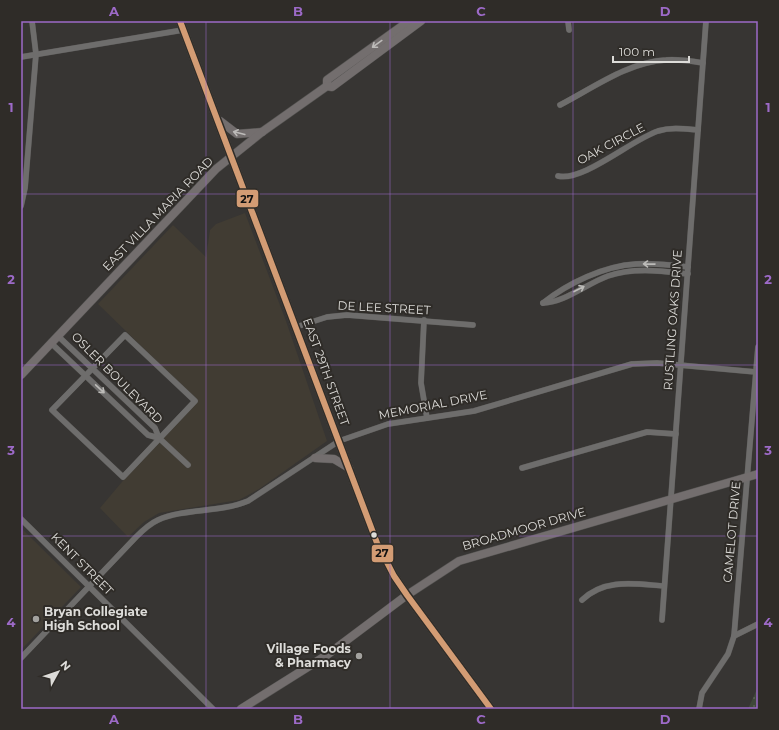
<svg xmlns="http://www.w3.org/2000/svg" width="779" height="730" viewBox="0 0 779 730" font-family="Montserrat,sans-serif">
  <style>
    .built { fill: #413c33 }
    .grass { fill: url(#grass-dots) }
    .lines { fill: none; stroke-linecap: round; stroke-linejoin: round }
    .street-casing { stroke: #545351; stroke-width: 6 }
    .secondary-casing { stroke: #545351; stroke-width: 9 }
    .street { stroke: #6e6d6c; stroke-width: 5.5 }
    .secondary { stroke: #736e6e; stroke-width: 8 }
    .bus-1-casing { stroke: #2f2c28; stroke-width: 9 }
    .bus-1 { stroke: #d39c74; stroke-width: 6 }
    .oneway { stroke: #bdbbb9 }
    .oneway2 { stroke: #bcbbb8 }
    .grid { fill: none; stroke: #9d6ac8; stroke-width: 1; stroke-opacity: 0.55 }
    .bus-dot { fill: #dddcd9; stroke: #2f2c28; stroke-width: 1.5 }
    .poi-dot { fill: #a3a29f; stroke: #2f2c28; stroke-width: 1.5 }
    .labels { text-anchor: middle; stroke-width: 4; stroke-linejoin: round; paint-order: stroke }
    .street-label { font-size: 12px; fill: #dddcd9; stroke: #2f2c28 }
    .poi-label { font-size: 12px; font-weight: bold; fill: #dddcd9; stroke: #2f2c28; text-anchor: start }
    .line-badge { stroke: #2f2c28; stroke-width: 1.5 }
    .pale-badge-label { font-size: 11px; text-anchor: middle; font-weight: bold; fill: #111 }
    .neatline { fill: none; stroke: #9d6ac8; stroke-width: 1.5 }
    .grid-label { font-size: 13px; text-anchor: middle; font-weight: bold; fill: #9d6ac8 }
  </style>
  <defs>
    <pattern id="grass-dots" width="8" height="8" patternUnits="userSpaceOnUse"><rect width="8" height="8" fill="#3f4839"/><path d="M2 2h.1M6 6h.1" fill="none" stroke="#5a6255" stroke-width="1.8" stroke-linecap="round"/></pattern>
  </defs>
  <rect width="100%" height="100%" fill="#373533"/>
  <!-- built -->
  <g class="built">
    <path d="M245 213 286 321 327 441 259 489 239 500 159 513 144 522 128 537 100 508 127 476 198 401 98 304 173 225 206 257 210 230 216 224Z"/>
    <path d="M21 528 81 587 21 650Z"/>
  </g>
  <!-- grass -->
  <path class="grass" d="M758 687V709H748Z"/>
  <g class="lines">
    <defs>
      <g id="street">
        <path d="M568 21 569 30"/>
        <path d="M21 57 183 30"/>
        <path d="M560 105C593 88 628 62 666 60 678 59 691 61 703 63"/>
        <path d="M558 176C583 182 631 140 658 131 672 127 685 129 698 130"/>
        <path d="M21 206 25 188 36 54 32 21"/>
        <path d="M543 303C568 283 604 266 636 264 653 263 671 265 688 267"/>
        <path d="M543 303C564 303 588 283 608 276 634 267 662 271 688 274"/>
        <path d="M424 320 421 383 427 418"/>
        <path d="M296 327 327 317 347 315 473 325"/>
        <path d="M125 335 195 401 123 477 52 410Z"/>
        <path d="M58 336 155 428 159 438 188 465"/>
        <path d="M51 343 148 435 159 438"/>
        <path d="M522 468 647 432 676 434"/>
        <path d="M21 519 213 709"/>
        <path d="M582 600C605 578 635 584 664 586"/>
        <path d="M662 620 706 21"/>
        <path d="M734 636 758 624"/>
        <path d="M21 658 136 537C142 531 149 524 158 520 184 508 219 513 248 501L339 441 388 424 474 411 632 364 657 363 756 372"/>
        <path d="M699 709 702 693 728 654 734 636 758 347"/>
      </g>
      <g id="secondary">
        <path d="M180 21 377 543 394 576 407 595 491 709"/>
        <path d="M327 86V80L409 21"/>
        <path d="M220 121 237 134 262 132"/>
        <path d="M21 375 216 169 262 132 327 86 332 87 421 21"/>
        <path d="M315 458 334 459 349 468"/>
        <path d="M241 709 327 655 407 595 459 561 758 474"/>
      </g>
    </defs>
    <!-- street casing -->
    <use href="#street" class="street-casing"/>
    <!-- secondary casing -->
    <use href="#secondary" class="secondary-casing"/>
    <!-- street -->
    <use href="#street" class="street"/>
    <!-- secondary -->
    <use href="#secondary" class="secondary"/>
    <defs>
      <path id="bus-1" d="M180 21 377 543 394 576 407 595 491 709"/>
    </defs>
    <!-- bus-1 casing -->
    <use href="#bus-1" class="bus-1-casing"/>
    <!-- bus-1 -->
    <use href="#bus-1" class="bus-1"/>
  </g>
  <!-- one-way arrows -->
  <defs><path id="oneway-shaft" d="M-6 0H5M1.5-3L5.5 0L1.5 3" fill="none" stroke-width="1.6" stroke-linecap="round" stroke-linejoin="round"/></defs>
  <g class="oneway">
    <use href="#oneway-shaft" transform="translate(377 44) rotate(144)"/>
    <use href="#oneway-shaft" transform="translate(239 133) rotate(-166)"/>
  </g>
  <g class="oneway2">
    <use href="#oneway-shaft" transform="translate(649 264) rotate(-179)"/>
    <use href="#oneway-shaft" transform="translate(579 289) rotate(-27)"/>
    <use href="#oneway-shaft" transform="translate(100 389) rotate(43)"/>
  </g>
  <!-- grid -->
  <path class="grid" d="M206 21V709M390 21V709M573 21V709M21 194H758M21 365H758M21 536H758"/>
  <!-- markers -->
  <circle class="bus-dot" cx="374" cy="535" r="3.5"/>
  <g class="poi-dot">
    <circle cx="36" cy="619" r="4"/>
    <circle cx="359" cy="656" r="4"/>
  </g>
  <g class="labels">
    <!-- street labels -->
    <g class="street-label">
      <text transform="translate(611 144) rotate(-28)" y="4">OAK CIRCLE</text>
      <text transform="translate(158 214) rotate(-46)" y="4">EAST VILLA MARIA ROAD</text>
      <text transform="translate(384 308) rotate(3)" y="4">DE LEE STREET</text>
      <text transform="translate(673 320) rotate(-86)" y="4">RUSTLING OAKS DRIVE</text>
      <text transform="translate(326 372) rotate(70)" y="4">EAST 29TH STREET</text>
      <text transform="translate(117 378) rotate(45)" y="4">OSLER BOULEVARD</text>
      <text transform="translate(433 405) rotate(-11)" y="4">MEMORIAL DRIVE</text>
      <text transform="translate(524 529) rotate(-16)" y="4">BROADMOOR DRIVE</text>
      <text transform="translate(732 532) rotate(-85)" y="4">CAMELOT DRIVE</text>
      <text transform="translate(82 564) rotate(45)" y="4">KENT STREET</text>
    </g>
    <!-- poi labels -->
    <g class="poi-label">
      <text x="44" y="616">Bryan Collegiate<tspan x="44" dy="14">High School</tspan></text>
      <text x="351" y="653" text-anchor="end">Village Foods<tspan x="351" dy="14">&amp; Pharmacy</tspan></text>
    </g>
  </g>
  <g class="line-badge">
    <rect x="236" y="189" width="23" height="19" rx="4" fill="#d39c74"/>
    <rect x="371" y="544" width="23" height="19" rx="4" fill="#d39c74"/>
  </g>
  <g class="pale-badge-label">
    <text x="247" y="203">27</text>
    <text x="382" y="557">27</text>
  </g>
  <!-- border -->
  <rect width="779" height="730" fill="none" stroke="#2f2c28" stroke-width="44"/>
  <!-- north arrow -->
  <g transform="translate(58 672) rotate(50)" stroke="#2f2c28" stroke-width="3" paint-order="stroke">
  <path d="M0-3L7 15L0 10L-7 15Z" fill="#dddcd9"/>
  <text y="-6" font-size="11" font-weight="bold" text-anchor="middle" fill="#dddcd9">N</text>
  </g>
  <!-- scale -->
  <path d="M613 56v6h76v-6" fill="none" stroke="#dddcd9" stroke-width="2"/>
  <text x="619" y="56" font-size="12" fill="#dddcd9" stroke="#2f2c28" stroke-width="3" paint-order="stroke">100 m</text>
  <rect x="22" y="22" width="735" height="686" class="neatline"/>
  <g class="grid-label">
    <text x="114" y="16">A</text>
    <text x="298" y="16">B</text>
    <text x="481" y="16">C</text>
    <text x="665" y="16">D</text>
    <text x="11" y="112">1</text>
    <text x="768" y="112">1</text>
    <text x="11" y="284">2</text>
    <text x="768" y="284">2</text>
    <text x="11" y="455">3</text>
    <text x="768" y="455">3</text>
    <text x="11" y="627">4</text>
    <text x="768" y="627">4</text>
    <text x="114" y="724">A</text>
    <text x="298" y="724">B</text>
    <text x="481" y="724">C</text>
    <text x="665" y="724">D</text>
  </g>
</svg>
